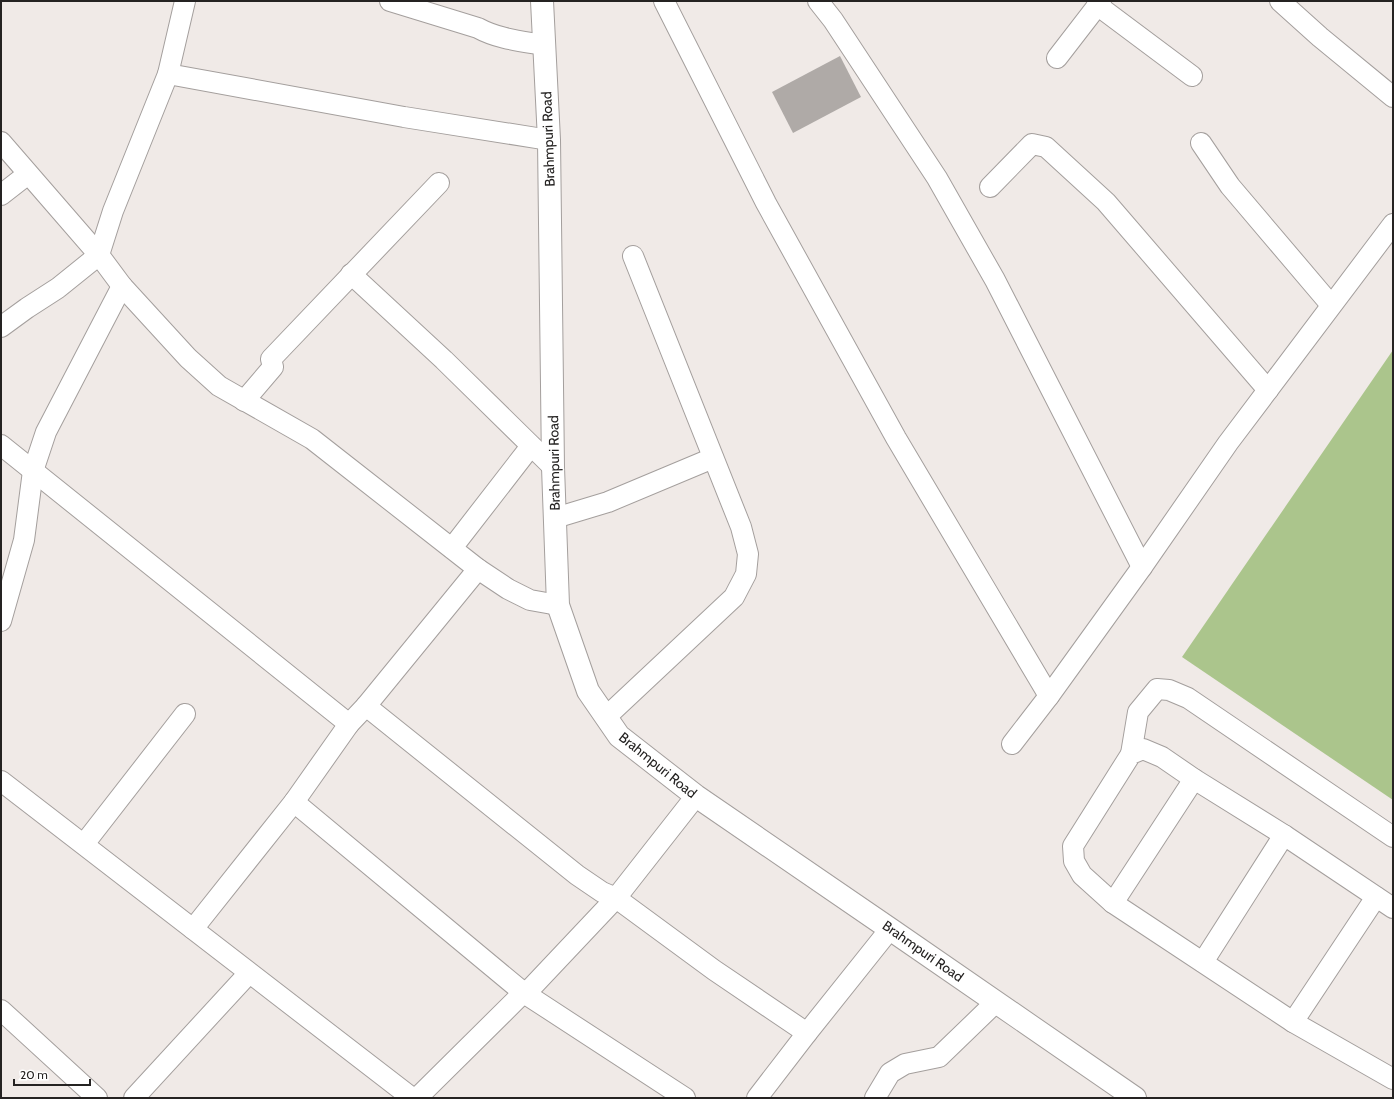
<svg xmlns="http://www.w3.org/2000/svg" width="1394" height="1099" viewBox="0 0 1394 1099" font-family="Cabin,sans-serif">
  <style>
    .green { fill: #abc58c }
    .building { fill: #afaaa7 }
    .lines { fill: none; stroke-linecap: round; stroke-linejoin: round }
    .minor-casing { stroke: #a49f9d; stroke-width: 22 }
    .tertiary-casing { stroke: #a49f9d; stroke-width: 24 }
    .minor { stroke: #fff; stroke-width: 20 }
    .tertiary { stroke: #fff; stroke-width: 22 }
    .labels { text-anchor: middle; stroke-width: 3; stroke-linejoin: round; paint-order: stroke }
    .street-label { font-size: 14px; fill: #252322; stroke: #fff }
  </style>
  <rect width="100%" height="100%" fill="#f0eae7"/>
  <!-- green -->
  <path class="green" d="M1393 350V800L1182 657Z"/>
  <!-- building -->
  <path class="building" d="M840 56 861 97 793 133 772 92Z"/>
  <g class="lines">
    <defs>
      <g id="minor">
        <path d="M390 1 478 28C498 39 521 41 544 45"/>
        <path d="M664 1 766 203 896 438 1049 696 1142 567 1228 443 1393 224"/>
        <path d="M818 1 833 20 937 178 995 280 1142 567"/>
        <path d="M1280 1 1320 37 1393 97"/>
        <path d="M1097 5 1192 76"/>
        <path d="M1057 58 1101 1"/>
        <path d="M168 74 404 117 549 140"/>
        <path d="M1 142 99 255 122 286 188 358 219 386 312 439 478 569 508 589 530 600 558 605"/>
        <path d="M1201 143 1230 186 1331 305"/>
        <path d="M990 187 1032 144 1046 147 1106 202 1268 390"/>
        <path d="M1 195 28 174"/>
        <path d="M351 274 444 360 553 467"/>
        <path d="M1 327 27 308 58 288 99 255 113 211 168 74 185 1"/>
        <path d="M244 401 273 367 271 359 439 183"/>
        <path d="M1 445 349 724"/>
        <path d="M555 518 608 502 713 458"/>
        <path d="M452 548 531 446"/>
        <path d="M1 621 24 540 33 471 46 432 122 286"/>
        <path d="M366 706 577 875 602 892 616 898 714 970 807 1033"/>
        <path d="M606 717 734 597 746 574 748 554 741 527 633 256"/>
        <path d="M1012 744 1049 696"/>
        <path d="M1131 754 1138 712 1157 689 1169 690 1188 698 1393 837"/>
        <path d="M1 781 412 1098"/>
        <path d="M294 802 524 993 685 1098"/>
        <path d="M84 844 185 714"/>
        <path d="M1113 903 1194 779"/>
        <path d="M1393 908 1284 835 1194 779 1162 757 1143 749 1131 754 1073 846 1074 861 1082 875 1113 903 1293 1022 1393 1079"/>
        <path d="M193 929 294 802 349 724 366 706 478 569"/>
        <path d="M1203 962 1284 835"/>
        <path d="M1 1010 97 1098"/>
        <path d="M1293 1022 1376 897"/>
        <path d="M134 1098 249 973"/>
        <path d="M417 1098 518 998 532 987 616 898 696 796"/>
        <path d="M757 1098 807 1033 890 929"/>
        <path d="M875 1098 890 1073 905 1064 939 1057 996 1002"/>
      </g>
      <path id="tertiary" d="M542 1 549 140 553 467 558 605 588 691 619 736 696 796 890 929 1135 1098"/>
    </defs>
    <!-- minor casing -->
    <use href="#minor" class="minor-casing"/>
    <!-- tertiary casing -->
    <use href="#tertiary" class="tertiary-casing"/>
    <!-- minor -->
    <use href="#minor" class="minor"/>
    <!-- tertiary -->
    <use href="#tertiary" class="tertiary"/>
  </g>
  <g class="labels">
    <!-- street labels -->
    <g class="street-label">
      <text transform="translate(548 139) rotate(-92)" y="5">Brahmpuri Road</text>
      <text transform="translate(554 463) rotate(-91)" y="5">Brahmpuri Road</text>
      <text transform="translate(658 765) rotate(39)" y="5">Brahmpuri Road</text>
      <text transform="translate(923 951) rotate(35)" y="5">Brahmpuri Road</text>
    </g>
  </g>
  <!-- border -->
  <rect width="1394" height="1099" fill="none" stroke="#252322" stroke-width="4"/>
  <!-- scale -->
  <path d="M14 1079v6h76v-6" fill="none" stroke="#252322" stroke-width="2"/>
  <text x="20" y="1079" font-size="12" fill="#252322" stroke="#ffffff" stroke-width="3" paint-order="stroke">20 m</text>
</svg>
